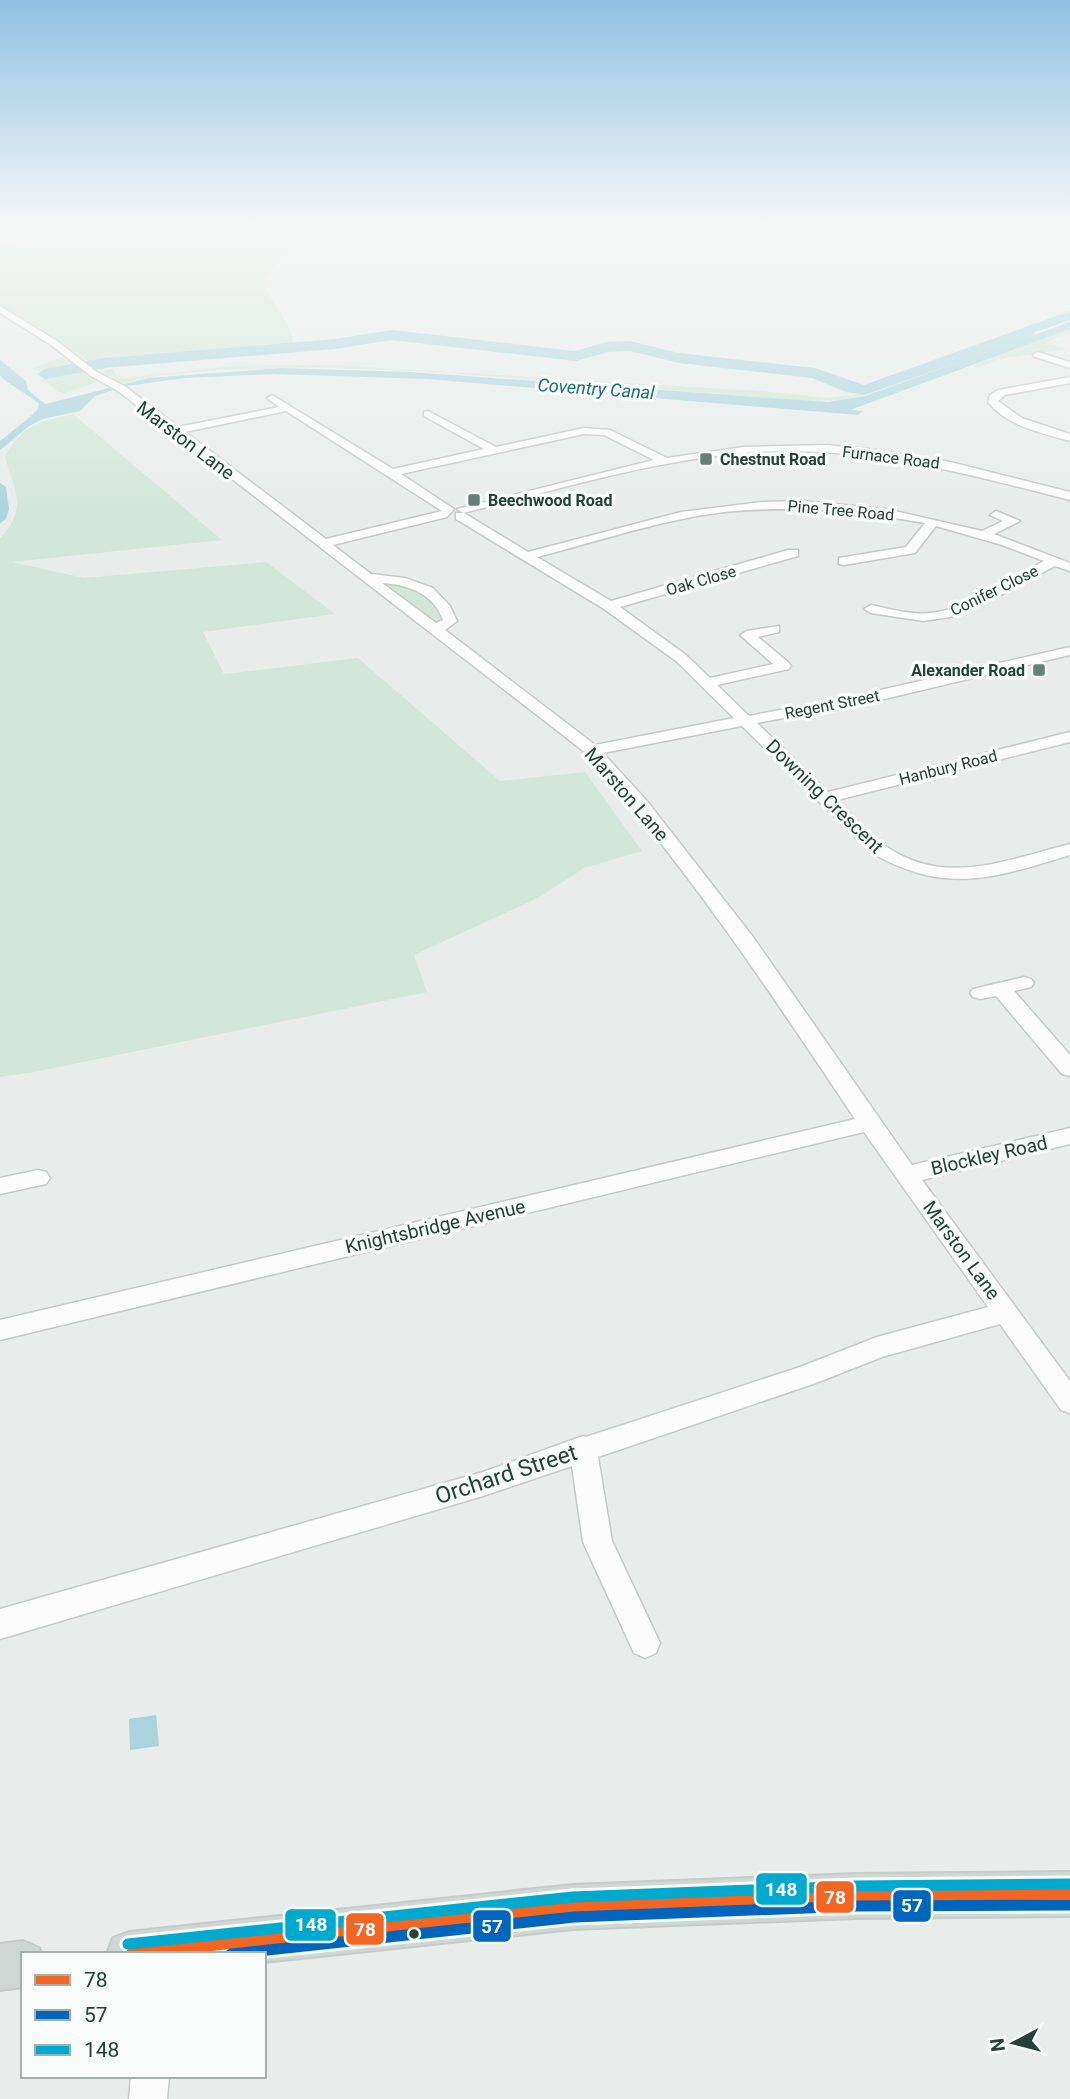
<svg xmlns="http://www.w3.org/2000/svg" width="1070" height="2099" viewBox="0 0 1070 2099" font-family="Roboto,sans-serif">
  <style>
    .green { fill: #d1e6d8 }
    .water { fill: #a9d4db }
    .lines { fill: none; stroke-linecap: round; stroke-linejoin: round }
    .canal { fill: #a9d4db; fill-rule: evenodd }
    .river { fill: #a9d4db; fill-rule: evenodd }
    .minor-casing { stroke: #c5cac8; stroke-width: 3 }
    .major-casing { stroke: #c3ccc9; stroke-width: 4 }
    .minor { fill: #fcfcfc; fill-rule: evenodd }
    .major { fill: #cfd7d5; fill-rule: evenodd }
    .bus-1-casing { stroke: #f7fbf9; stroke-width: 17 }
    .bus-2-casing { stroke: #f7fbf9; stroke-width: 17 }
    .bus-3-casing { stroke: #f7fbf9; stroke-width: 17 }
    .bus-1 { stroke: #f26522; stroke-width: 11 }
    .bus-2 { stroke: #0065bd; stroke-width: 11 }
    .bus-3 { stroke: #00a9ce; stroke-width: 11 }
    .poi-dot { fill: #697e78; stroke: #f7fbf9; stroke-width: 2.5 }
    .bus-dot { fill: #24423a; stroke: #f7fbf9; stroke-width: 2.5 }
    .labels { text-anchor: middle; stroke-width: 7; stroke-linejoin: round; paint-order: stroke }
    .far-street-label { font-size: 16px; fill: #24423a; stroke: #f7fbf9 }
    .far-poi-label { font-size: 16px; font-weight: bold; fill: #24423a; stroke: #f7fbf9; text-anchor: start }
    .far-water-label { font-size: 18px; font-style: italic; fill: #1c6f80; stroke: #f7fbf9 }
    .street-label { font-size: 19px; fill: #24423a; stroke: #f7fbf9 }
    .near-street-label { font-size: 23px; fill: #24423a; stroke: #f7fbf9 }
    .line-badge { stroke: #f7fbf9; stroke-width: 2.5 }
    .badge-label { font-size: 19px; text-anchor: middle; font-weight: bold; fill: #fff }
  </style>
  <rect width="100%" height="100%" fill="#e8edeb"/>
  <!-- green -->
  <g class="green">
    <path d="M72 225 150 229H326L282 257 263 285 288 325 295 347 95 366 48 333 0 305V243L20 241Z"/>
    <path d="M1070 329V333L1045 343 1068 349 998 359 978 368 973 366Z"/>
    <path d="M62 357 65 358 96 382 63 394 41 380 49 377 43 372 32 369Z"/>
    <path d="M944 364 865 395 839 400 809 401 436 372 307 367 214 370 161 375 120 384 107 378 104 370 113 369 118 379 234 366 331 365 759 391 828 398 855 395Z"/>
    <path d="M73 414 222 540 12 562 84 578 266 562 335 614 203 632 224 674 358 658 500 781 585 772 642 851 584 868 538 898 414 955 427 992 34 1072 0 1077V538C28 509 15 491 5 457 24 423 37 423 73 414Z"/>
    <path d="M376 580C402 581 435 593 444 620L435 624Z"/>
  </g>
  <!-- water -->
  <g class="water">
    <path d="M1070 322V329L850 410 863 411 858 415 427 379 273 374 185 378 126 386 95 396 80 411 42 419 9 437 37 410 39 404C27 393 12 387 0 376V360L26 381 28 390 45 404 149 378 281 368 410 372 828 402 865 396Z"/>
    <path d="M156 1715 159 1746 130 1750 129 1719Z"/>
  </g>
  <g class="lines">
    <!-- canal -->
    <g class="canal">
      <path d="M30 417 35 420 34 422 0 450V441Z"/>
      <path d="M0 483 6 487 9 509 6 519 0 523Z"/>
    </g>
    <!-- river -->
    <path class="river" d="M1070 311V320L1035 332 1033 336 865 395 846 392 812 378 679 363 630 351 608 352 576 361 392 340 335 349 104 368 45 379 37 374 45 369 104 358 335 339 392 330 575 351 607 342 630 341 679 353 815 368 864 385Z"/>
    <defs>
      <g id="minor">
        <path d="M0 306 57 341 97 372 126 387 178 427 279 407 267 398 272 395 393 469 484 449 424 416V412L428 411 496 447 584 428 610 430 667 458 744 447 827 445 868 449 950 462 1070 492V500C976 476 885 451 787 451 677 452 569 487 463 513L457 509 654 460 604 435 584 434 401 474 454 509 447 517 333 545 371 574 405 578 433 588 450 606 457 621 445 630 595 745 734 718 676 661 604 609 456 519V513H464L528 552 681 512 762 502 803 501 886 509 982 531 1003 521 990 515 996 511 1020 521 994 534 1070 563V571L1055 566 982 605 950 617 923 621 871 613 864 609 871 605C890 609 911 615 930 613 970 609 1009 580 1044 561L1002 545 936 526 915 553 844 565 839 564V558L906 547 925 523C858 511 792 505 724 512 660 520 599 541 537 557L611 601 788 550H798V556L620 607 686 655 710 678 773 664 740 635 747 631 779 626V632L758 637 789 663 791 666 789 669 717 685 749 716 876 691 1070 647V655L876 701 757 723 828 792 1070 732V742L837 800C852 815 866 833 884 845 944 888 1006 860 1070 844V855C992 879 945 895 870 852L742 726 603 753 647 801 753 937 912 1165 1070 1128V1144L922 1180 1070 1381V1413L1061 1410 1000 1324 882 1357 816 1383 598 1457 612 1541 660 1643 656 1653 645 1658 634 1653 583 1542 572 1466 483 1496 0 1639V1609L483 1472 583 1436 586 1437 800 1367 877 1337 988 1307 864 1132 0 1340V1320L855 1119C771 993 687 867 586 753L174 434 169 433 168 430 118 391 91 376 51 345 0 313ZM286 411 442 511 326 539 185 432ZM382 583C409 585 433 593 443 620L436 623Z"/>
        <path d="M1038 352 1070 362V368L1035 357 1033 355Z"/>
        <path d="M1070 377V383L1005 395 998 401 1022 418 1070 434V441C1041 433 1007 426 988 402L990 395 998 390Z"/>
        <path d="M1024 977 1031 979 1034 983 1031 987 1014 991 1070 1055V1076L1062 1074 996 996 980 999 973 997 970 993 973 989Z"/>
        <path d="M38 1170 46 1172 50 1178 46 1184 0 1194V1178Z"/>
        <path d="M131 2076H169L167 2099H129Z"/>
      </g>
      <g id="major">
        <path d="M1070 1872V1916L856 1918 573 1929 264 1962V1954H107L113 1938 129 1932 573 1885 856 1874Z"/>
        <path d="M23 1941 39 1948 41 1954H23V1987L0 1990V1944Z"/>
      </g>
    </defs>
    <!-- minor casing -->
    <use href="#minor" class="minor-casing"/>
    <!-- major casing -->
    <use href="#major" class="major-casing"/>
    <!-- minor -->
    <use href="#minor" class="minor"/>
    <!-- major -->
    <use href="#major" class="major"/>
    <defs>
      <path id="bus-1" d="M131 1954 573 1907 856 1896 1070 1894"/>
      <path id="bus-2" d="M231 1954 574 1917 856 1906 1070 1905"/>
      <path id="bus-3" d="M128 1944 573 1897 856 1886 1070 1884"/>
    </defs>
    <!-- bus-1 casing -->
    <use href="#bus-1" class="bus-1-casing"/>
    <!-- bus-2 casing -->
    <use href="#bus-2" class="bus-2-casing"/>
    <!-- bus-3 casing -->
    <use href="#bus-3" class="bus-3-casing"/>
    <!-- bus-1 -->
    <use href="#bus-1" class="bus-1"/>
    <!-- bus-2 -->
    <use href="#bus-2" class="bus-2"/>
    <!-- bus-3 -->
    <use href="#bus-3" class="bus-3"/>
  </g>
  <!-- sky -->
  <linearGradient id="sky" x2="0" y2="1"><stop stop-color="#8fc1e3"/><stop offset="0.43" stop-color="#f5f7f6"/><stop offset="1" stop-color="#f5f7f6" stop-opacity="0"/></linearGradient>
  <rect width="1070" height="518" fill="url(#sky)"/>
  <!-- markers -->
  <g class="poi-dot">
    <rect x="699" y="452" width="14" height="14" rx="3.5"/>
    <rect x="467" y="493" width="14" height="14" rx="3.5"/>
    <rect x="1032" y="663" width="14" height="14" rx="3.5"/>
  </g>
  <circle class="bus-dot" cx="414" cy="1934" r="6"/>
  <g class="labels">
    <!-- far-street labels -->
    <g class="far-street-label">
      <text transform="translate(891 457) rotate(7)" y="6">Furnace Road</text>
      <text transform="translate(841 510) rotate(5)" y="6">Pine Tree Road</text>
      <text transform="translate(701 580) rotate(-16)" y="6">Oak Close</text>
      <text transform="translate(994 590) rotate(-26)" y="6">Conifer Close</text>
      <text transform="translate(832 704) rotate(-11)" y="6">Regent Street</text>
      <text transform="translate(948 767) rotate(-14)" y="6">Hanbury Road</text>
    </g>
    <!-- far-poi labels -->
    <g class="far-poi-label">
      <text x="720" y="465">Chestnut Road</text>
      <text x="488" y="506">Beechwood Road</text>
      <text x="1025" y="676" text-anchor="end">Alexander Road</text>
    </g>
    <!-- far-water labels -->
    <g class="far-water-label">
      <text transform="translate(596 389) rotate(4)" y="6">Coventry Canal</text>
    </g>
    <!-- street labels -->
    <g class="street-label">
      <text transform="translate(186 440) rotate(37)" y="7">Marston Lane</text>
      <text transform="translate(627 794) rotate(49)" y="7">Marston Lane</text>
      <text transform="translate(825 796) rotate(44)" y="7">Downing Crescent</text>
      <text transform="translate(989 1155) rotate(-13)" y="7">Blockley Road</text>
      <text transform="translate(435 1226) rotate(-13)" y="7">Knightsbridge Avenue</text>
      <text transform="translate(962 1250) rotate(54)" y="7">Marston Lane</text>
    </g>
    <!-- near-street labels -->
    <g class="near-street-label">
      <text transform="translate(506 1474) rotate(-18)" y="8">Orchard Street</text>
    </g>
  </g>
  <g class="line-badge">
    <rect x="755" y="1872" width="53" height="34" rx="7" fill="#00a9ce"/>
    <rect x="815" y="1880" width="40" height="34" rx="7" fill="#f26522"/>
    <rect x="892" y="1889" width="40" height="34" rx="7" fill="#0065bd"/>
    <rect x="284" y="1908" width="53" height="34" rx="7" fill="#00a9ce"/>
    <rect x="472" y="1909" width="40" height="34" rx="7" fill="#0065bd"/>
    <rect x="345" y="1912" width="40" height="34" rx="7" fill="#f26522"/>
  </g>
  <g class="badge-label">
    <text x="781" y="1896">148</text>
    <text x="835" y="1904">78</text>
    <text x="912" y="1912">57</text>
    <text x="311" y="1931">148</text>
    <text x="492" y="1933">57</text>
    <text x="365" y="1936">78</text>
  </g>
  <!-- legend -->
  <rect x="21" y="1952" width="245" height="126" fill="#f7fbf9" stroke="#a3b1ad" stroke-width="2"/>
  <rect x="35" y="1975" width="35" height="10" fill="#f26522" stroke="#a3b1ad" stroke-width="2"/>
  <text x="84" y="1987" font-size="21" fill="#24423a">78</text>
  <rect x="35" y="2010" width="35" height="10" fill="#0065bd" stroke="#a3b1ad" stroke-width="2"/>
  <text x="84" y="2022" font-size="21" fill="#24423a">57</text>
  <rect x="35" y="2045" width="35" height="10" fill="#00a9ce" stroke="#a3b1ad" stroke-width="2"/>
  <text x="84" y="2057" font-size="21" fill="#24423a">148</text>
  <!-- north arrow -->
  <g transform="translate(1014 2043) rotate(263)" stroke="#f7fbf9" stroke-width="5" paint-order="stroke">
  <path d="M0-5L12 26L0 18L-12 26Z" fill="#24423a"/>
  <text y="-10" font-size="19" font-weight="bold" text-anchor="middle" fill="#24423a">N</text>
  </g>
</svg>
